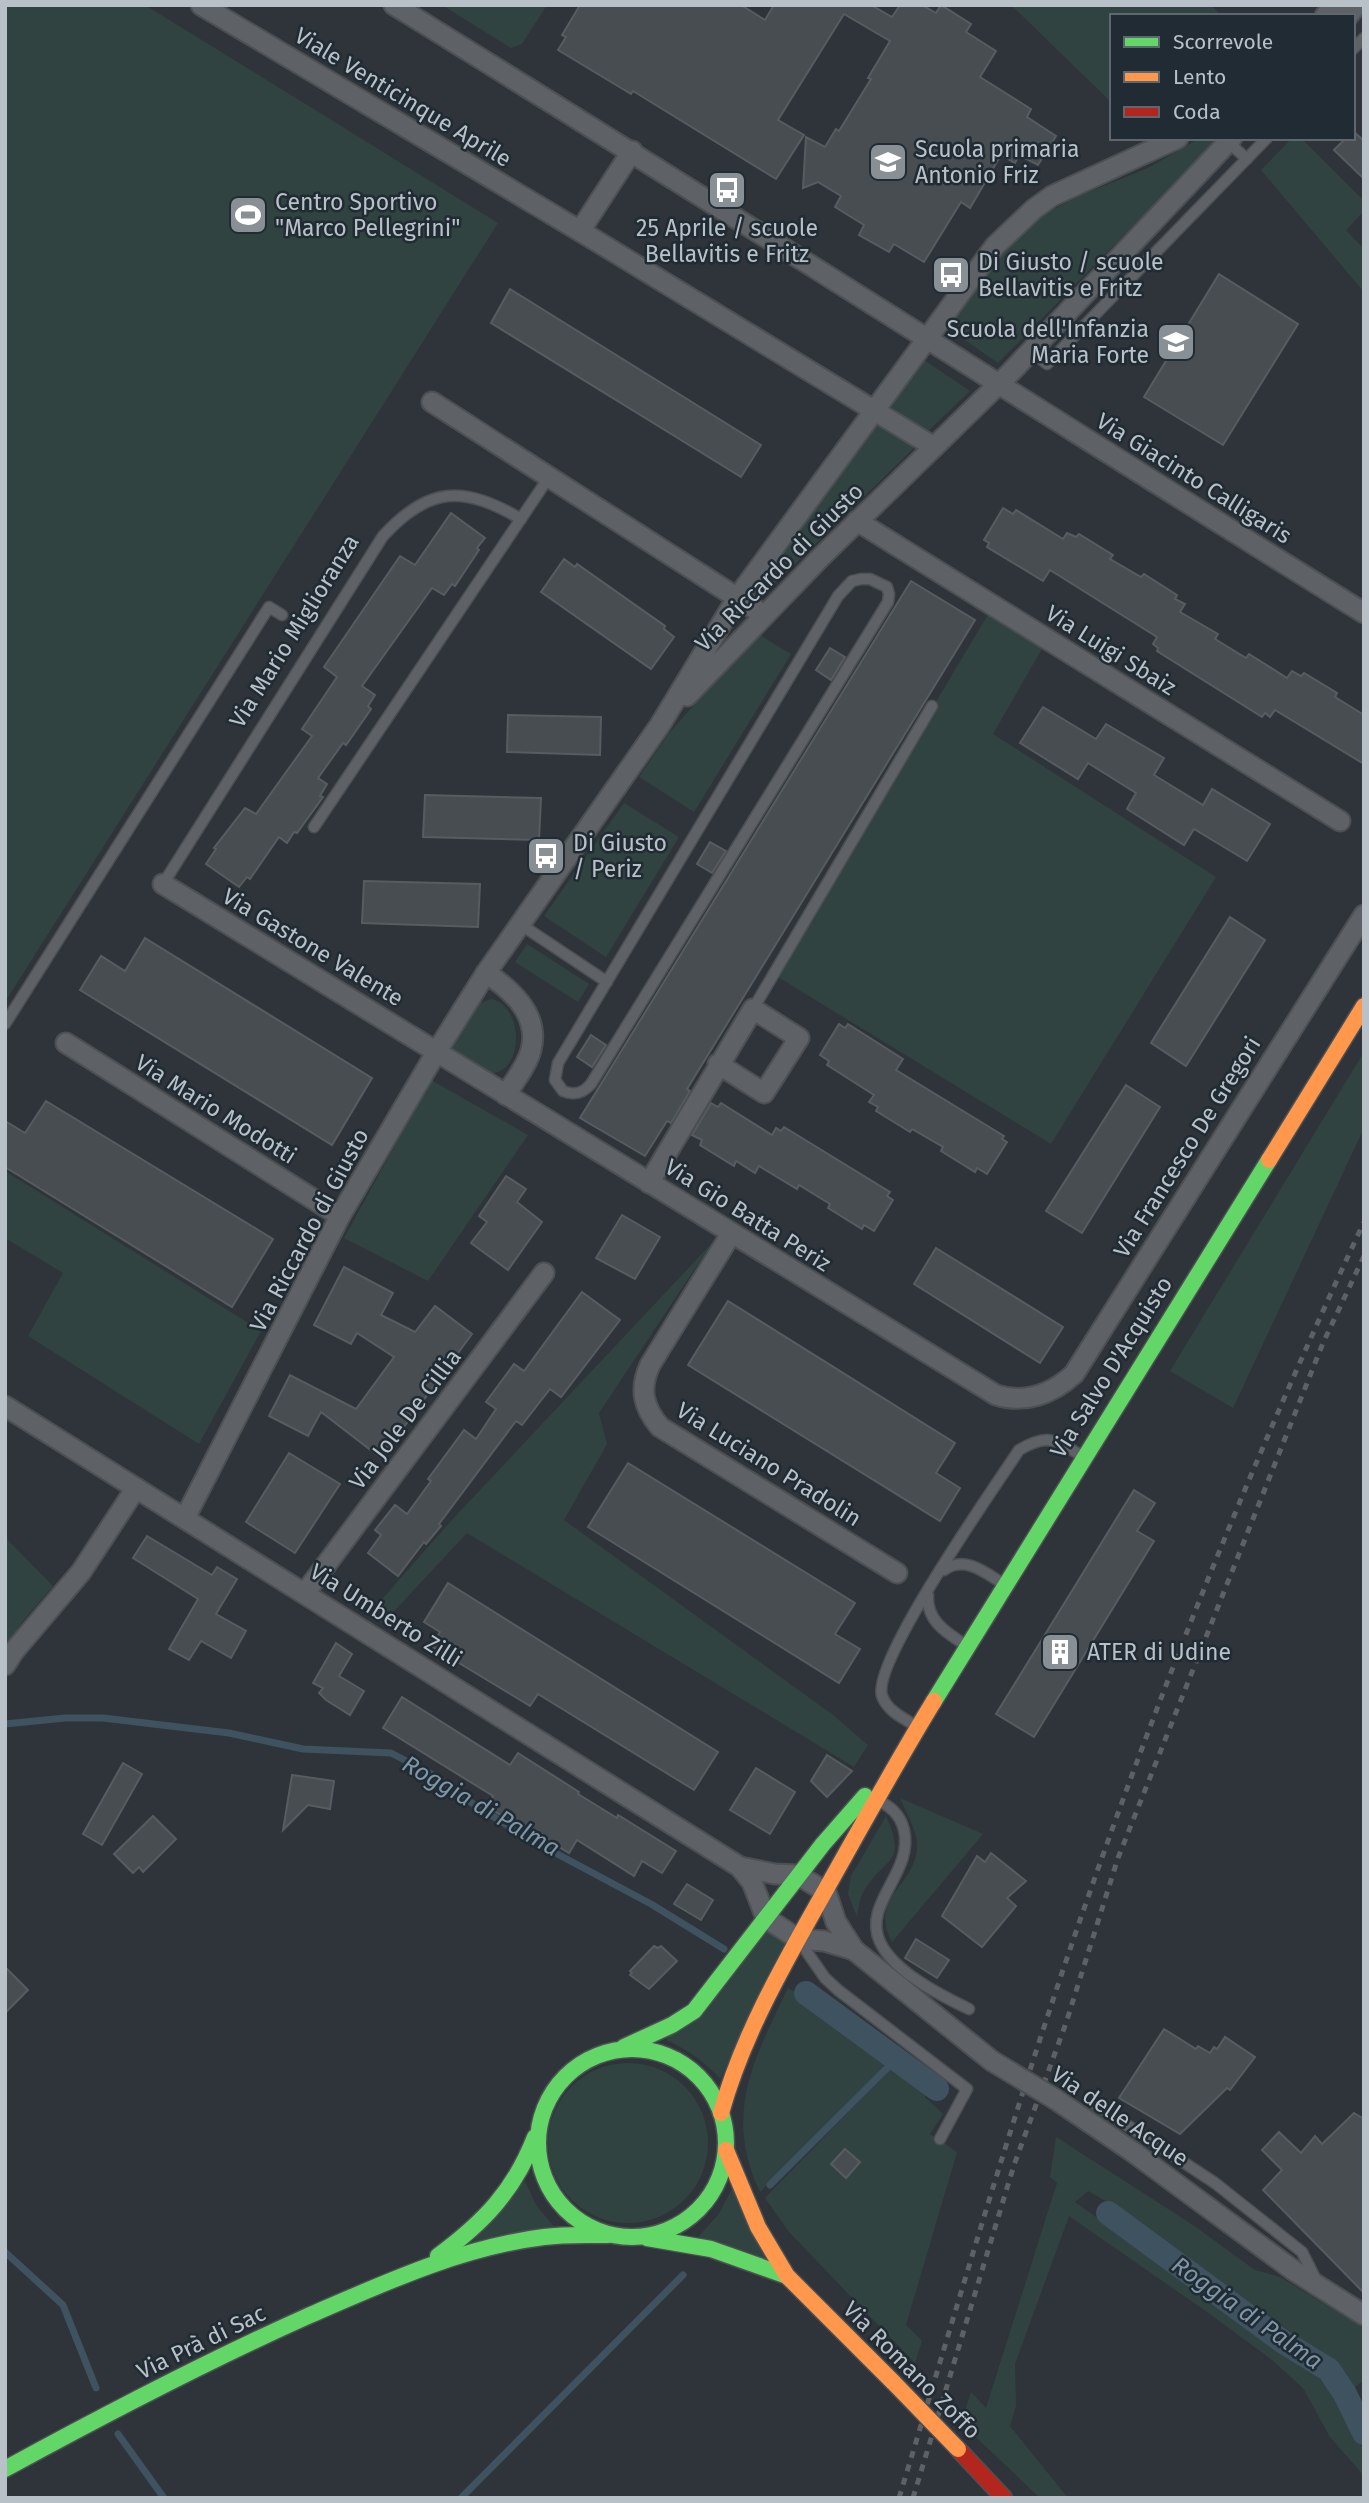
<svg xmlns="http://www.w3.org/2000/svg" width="1369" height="2503" viewBox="0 0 1369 2503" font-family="'Fira Sans',sans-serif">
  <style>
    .green { fill: #314341 }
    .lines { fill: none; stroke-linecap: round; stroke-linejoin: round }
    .stream { stroke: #3f5260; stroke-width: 7 }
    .canal { stroke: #3f5260; stroke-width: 24 }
    .building { fill: #484d52; stroke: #565c60; stroke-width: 2 }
    .lane-casing { stroke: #4c5053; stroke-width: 13 }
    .street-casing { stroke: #4c5053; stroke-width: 23 }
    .fast-casing { stroke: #4c5053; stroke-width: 19 }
    .slow-casing { stroke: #4c5053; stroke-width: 19 }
    .jam-casing { stroke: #4c5053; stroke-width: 19 }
    .lane { stroke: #5e6266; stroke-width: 10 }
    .street { stroke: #5e6266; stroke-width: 19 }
    .fast { stroke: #63d668; stroke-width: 16 }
    .slow { stroke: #ff974d; stroke-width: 16 }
    .jam { stroke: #b3261e; stroke-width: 16 }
    .rail { stroke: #5d6165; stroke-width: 5; stroke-dasharray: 7 7; stroke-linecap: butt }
    .street-bridge-casing { stroke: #4c5053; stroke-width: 23; stroke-linecap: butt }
    .slow-bridge-casing { stroke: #4c5053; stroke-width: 19; stroke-linecap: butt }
    .street-bridge { stroke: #5e6266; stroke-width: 19 }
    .slow-bridge { stroke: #ff974d; stroke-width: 16 }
    .labels { text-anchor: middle; stroke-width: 5; stroke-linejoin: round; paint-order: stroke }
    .street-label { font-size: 23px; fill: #b9c1c8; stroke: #212b33 }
    .poi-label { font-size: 23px; fill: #b9c1c8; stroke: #212b33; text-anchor: start }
    .water-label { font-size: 24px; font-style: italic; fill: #7e96a7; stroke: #212b33 }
  </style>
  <rect width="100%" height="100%" fill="#2e3439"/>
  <!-- green -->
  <g class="green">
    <path d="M5 5H145L498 223 5 1002Z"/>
    <path d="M442 5H547L522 44 511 48Z"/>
    <path d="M1011 5H1211L1222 16H1112V103Z"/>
    <path d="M1200 138H1220L998 363 942 324 998 254 1042 215 1079 196 1148 168Z"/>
    <path d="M1292 138H1301L1364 201V211L1346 230 1364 249V292L1261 170Z"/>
    <path d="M924 360 970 391 927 432 891 407Z"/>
    <path d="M876 423 916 446 760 598 747 594Z"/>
    <path d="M989 613 1043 647 993 734 1216 877 1051 1144 773 974Z"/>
    <path d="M758 634 791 654 694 812 639 777 669 733Z"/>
    <path d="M624 803 679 837 606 957 544 916Z"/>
    <path d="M527 944 589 984 578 1002 515 962Z"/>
    <path d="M492 999C526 1008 523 1077 488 1073 477 1072 463 1059 454 1053L452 1042 474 1005Z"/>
    <path d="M1364 1052V1128L1233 1408 1170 1371Z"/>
    <path d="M431 1080 528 1135 428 1281 344 1238Z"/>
    <path d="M5 1171 261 1331 199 1444 28 1336 63 1273 5 1238Z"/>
    <path d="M712 1243 599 1413 607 1444 564 1520 833 1715 868 1745 854 1767 467 1533 383 1623 369 1614 451 1521Z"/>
    <path d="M5 1537 53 1586 23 1621 5 1647Z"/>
    <path d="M900 1798 983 1834 892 1942C869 1897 913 1888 917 1849 919 1833 906 1813 900 1798Z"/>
    <path d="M886 1816C908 1865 885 1856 864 1891 859 1899 859 1908 857 1917L848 1894 851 1876Z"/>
    <path d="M768 1930 787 1942 720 2079C704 2061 688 2050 666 2040Z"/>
    <path d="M788 1988 805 1997 891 2059 760 2192C723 2113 754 2059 788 1988Z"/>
    <circle cx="628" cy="2143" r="80"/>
    <path d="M895 2064 929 2090 925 2097 943 2114 930 2134 957 2152 906 2325 922 2341 915 2363 789 2232 765 2198Z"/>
    <path d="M1056 2137 1193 2225 1255 2270 1280 2277 1364 2328V2380L1350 2391 1332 2361 1114 2206 1088 2191 1075 2202 1312 2372 1326 2384 1337 2400 1349 2427 1364 2450V2476L1330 2437 1303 2388 1272 2360 1207 2312 1069 2216 1015 2364 1016 2406 1010 2426 1068 2498H1040L961 2423 971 2392 986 2408 1057 2183 1050 2177Z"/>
    <path d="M525 2181 536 2205 556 2229 469 2246Z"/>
    <path d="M732 2189 775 2263 698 2237 718 2215Z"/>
  </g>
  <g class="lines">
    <!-- stream -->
    <g class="stream">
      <path d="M5 1724 65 1718H103L229 1733 303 1749 391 1753 435 1776 476 1806 533 1841 651 1904 724 1949"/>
      <path d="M770 2185 896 2059"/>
      <path d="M5 2252 63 2305 96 2388"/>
      <path d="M118 2434 164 2498"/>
      <path d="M461 2498 683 2275"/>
    </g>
    <!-- canal -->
    <g class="canal">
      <path d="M806 1993 937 2089"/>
      <path d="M1108 2213 1282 2341 1329 2370 1345 2394 1364 2433"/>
    </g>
  </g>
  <!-- building -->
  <g class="building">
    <path d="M580 5H741L765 20 774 5H871L892 17 900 5H922L936 13 941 5 971 24 966 32 996 51 980 77 1031 109 1027 117 1056 136 1038 165 1019 155 1015 163 1001 155 970 208 961 202 924 262 894 244 889 252 859 235 864 225 835 207 841 196 818 182 803 188 806 137 825 147 836 129 839 131 871 79 868 78 890 41 844 14 778 120 804 135 776 179 633 91 631 94 558 50 566 37 562 35Z"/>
    <path d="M1353 131 1364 141V179L1334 150 1346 138H1353Z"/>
    <path d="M1219 274 1298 324 1223 445 1144 397Z"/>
    <path d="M510 289 761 445 741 477 491 323Z"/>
    <path d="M1003 508 1013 514 1016 510 1063 539 1067 533 1076 537 1079 534 1113 555 1110 559 1141 577 1144 574 1177 595 1175 599 1185 604 1180 612 1218 634 1215 639 1246 658 1249 654 1287 678 1292 671 1301 676 1304 673 1337 693 1335 697 1364 715V764L1275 710 1270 717 1265 713 1262 717 1157 651 1158 648 1153 644 1157 637 1050 570 1043 581 987 547 989 543 984 540Z"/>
    <path d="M451 513 485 538 477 548 479 550 455 586 452 584 444 595 432 588 362 686 375 695 368 706 371 709 346 745 343 743 318 778 327 784 320 796 323 797 297 833 294 832 287 843 279 837 250 879 247 877 239 887 206 864 216 849 214 848 245 808 256 814 312 736 302 729 337 677 324 667 400 556 415 565Z"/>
    <path d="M564 559 575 567 577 564 665 626 664 629 674 637 651 669 541 592Z"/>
    <path d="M911 581 975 620 687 1089 690 1091 671 1123 667 1121 645 1156 580 1118Z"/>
    <path d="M830 648 845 657 831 680 816 670Z"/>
    <path d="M1043 707 1096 739 1106 724 1164 758 1154 775 1203 805 1212 789 1270 824 1247 861 1194 829 1184 845 1127 809 1136 793 1088 763 1078 779 1020 743Z"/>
    <path d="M508 715 601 717 600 755 507 752Z"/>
    <path d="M425 795 541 798 539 840 423 837Z"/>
    <path d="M710 842 726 851 712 873 697 864Z"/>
    <path d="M364 881 480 884 478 927 362 923Z"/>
    <path d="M1230 917 1265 940 1186 1066 1151 1043Z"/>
    <path d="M145 938 372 1078 332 1145 80 990 101 956 125 971Z"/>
    <path d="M839 1024 845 1028 848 1024 903 1059 896 1070 1004 1136 1002 1139 1007 1142 987 1174 977 1168 975 1172 941 1151 943 1147 912 1129 910 1132 876 1111 878 1107 869 1102 874 1095 827 1065 829 1061 820 1055Z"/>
    <path d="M591 1035 606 1045 592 1067 577 1057Z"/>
    <path d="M1126 1085 1160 1107 1082 1233 1046 1211Z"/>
    <path d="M46 1101 273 1239 232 1307 5 1167V1121L25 1133Z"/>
    <path d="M711 1103 718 1107 721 1103 772 1135 776 1128 781 1131 784 1127 890 1192 887 1196 893 1200 874 1231 864 1225 862 1229 828 1208 830 1204 799 1185 797 1189 759 1166 755 1173 736 1161 734 1166 700 1145 702 1140 692 1135Z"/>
    <path d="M506 1176 526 1189 517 1202 542 1222 508 1270 471 1243 487 1222 479 1216Z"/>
    <path d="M622 1215 660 1237 635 1279 596 1258Z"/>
    <path d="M936 1248 1063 1327 1040 1363 914 1284Z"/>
    <path d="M344 1267 393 1293 381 1315 415 1332 435 1306 472 1334 381 1458 321 1412 308 1436 269 1416 290 1375 356 1409 394 1357 357 1333 351 1344 314 1325Z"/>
    <path d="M582 1292 620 1320 561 1397 550 1389 522 1425 516 1421 439 1524 441 1526 426 1544 424 1542 398 1576 368 1553 381 1535 375 1530 395 1505 407 1514 431 1481 428 1479 464 1430 476 1439 496 1409 486 1402 514 1364 524 1371Z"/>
    <path d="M728 1301 955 1443 936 1473 960 1488 940 1521 688 1365Z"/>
    <path d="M289 1453 340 1484 295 1553 246 1522Z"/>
    <path d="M628 1463 855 1603 835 1634 860 1649 839 1683 588 1527Z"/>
    <path d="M1134 1490 1155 1503 1137 1531 1154 1541 1034 1737 996 1714Z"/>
    <path d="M147 1536 212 1575 217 1567 237 1579 216 1614 246 1631 231 1658 201 1641 189 1660 169 1649 198 1599 133 1558Z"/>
    <path d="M448 1583 718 1752 694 1790 538 1694 530 1706 431 1646 440 1632 424 1622Z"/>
    <path d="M336 1643 352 1654 339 1676 364 1691 350 1715 326 1700 319 1693 323 1688 313 1683Z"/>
    <path d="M402 1697 510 1765 518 1753 579 1792 578 1794 617 1818 618 1815 676 1851 662 1873 642 1861 634 1876 577 1840 569 1853 514 1819 513 1822 487 1807 493 1796 383 1728Z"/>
    <path d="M827 1755 852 1771 827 1797 811 1781Z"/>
    <path d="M123 1763 142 1774 102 1845 83 1834Z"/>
    <path d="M756 1768 795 1792 770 1834 730 1810Z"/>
    <path d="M292 1775 334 1781 330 1809 308 1805 283 1830Z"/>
    <path d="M153 1816 176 1839 143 1872 139 1867 133 1873 114 1854Z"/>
    <path d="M991 1853 1026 1881 1007 1898 1016 1906 982 1947 942 1916 977 1856 985 1862Z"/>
    <path d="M687 1884 713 1900 701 1920 674 1904Z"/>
    <path d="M916 1939 949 1960 937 1978 905 1958Z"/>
    <path d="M654 1946 658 1948 661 1946 677 1961 649 1989 630 1975 632 1973 630 1971Z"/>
    <path d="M5 1967 28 1990 5 2013Z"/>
    <path d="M1164 2029 1196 2049 1198 2046 1210 2053 1214 2047 1217 2049 1225 2037 1255 2057 1230 2090 1227 2088 1180 2134 1119 2098Z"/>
    <path d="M1354 2113 1364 2119V2293L1263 2190 1282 2170 1262 2150 1279 2132 1301 2153 1315 2136 1322 2144Z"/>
    <path d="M845 2149 860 2162 846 2178 831 2164Z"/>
  </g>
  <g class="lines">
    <defs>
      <g id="lane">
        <path d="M1353 49 1364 38"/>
        <path d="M1228 142 1247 159"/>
        <path d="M1031 351 1047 364 1267 138"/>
        <path d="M861 579H870L887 587 889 594 888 602 591 1084C583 1093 575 1096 563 1091L555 1080 558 1063 838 596 852 581Z"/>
        <path d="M314 827 549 477"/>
        <path d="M163 884 383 536C430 485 464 486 521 519"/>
        <path d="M520 924 607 982"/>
        <path d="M753 1009 932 706"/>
        <path d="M5 1024 269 607 282 615"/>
        <path d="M944 1570C965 1555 986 1573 1005 1585"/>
        <path d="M928 1595C926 1621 947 1633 967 1646"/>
        <path d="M918 1727C905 1719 888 1712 882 1696 871 1662 995 1487 1019 1450 1050 1432 1056 1441 1084 1457"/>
        <path d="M876 1799C891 1807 900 1814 904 1830 914 1873 862 1903 880 1942 894 1972 940 1995 969 2009"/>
        <path d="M800 1942 825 1978 838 1990 967 2089 940 2139"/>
        <path d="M1095 2104 1215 2183 1302 2252 1316 2280"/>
      </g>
      <g id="street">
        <path d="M201 5 580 231 934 447"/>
        <path d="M394 5C719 205 1040 412 1364 613"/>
        <path d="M1325 16 1336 5"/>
        <path d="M1348 16 1357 5"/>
        <path d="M580 231 632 151"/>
        <path d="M432 402 764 615"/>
        <path d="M857 521 1340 821"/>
        <path d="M687 696 821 557 1011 372 1232 138"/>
        <path d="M163 884 996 1395C1025 1404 1052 1394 1074 1374L1364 915"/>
        <path d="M486 973C512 990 540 1015 531 1050 527 1066 514 1081 506 1095"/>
        <path d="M66 1043 340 1216"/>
        <path d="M649 1183 753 1009 799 1038 764 1093 718 1064"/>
        <path d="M731 1234 650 1365C639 1389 643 1407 660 1427L897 1573"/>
        <path d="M5 1406 740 1867 775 1874 798 1875 826 1892 836 1922 854 1950 992 2061"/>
        <path d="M185 1518 340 1216 437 1051 486 973 660 725 737 598 995 246 1034 209 1052 196 1178 138"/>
        <path d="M305 1593 544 1273"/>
        <path d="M5 1665 14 1651 81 1572 136 1488"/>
        <path d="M740 1867 752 1882 766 1918 798 1939 824 1941 854 1950"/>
        <path d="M1055 2099 1133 2152 1293 2270 1364 2315"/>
      </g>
      <g id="fast">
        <path d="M934 1701 1269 1160"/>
        <path d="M624 2047 672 2025 694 2011 823 1844 865 1796"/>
        <circle cx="632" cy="2143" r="94"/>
        <path d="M647 2238 711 2249 787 2276"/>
        <path d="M438 2256C484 2222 514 2191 535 2137"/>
        <path d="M5 2469C104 2415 205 2362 308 2316 384 2283 462 2247 544 2237 565 2234 587 2235 608 2235"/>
      </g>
      <g id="slow">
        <path d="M1269 1160 1364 1006"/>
        <path d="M721 2113C743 2034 785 1962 825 1891 861 1827 896 1763 934 1701"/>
        <path d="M726 2150 758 2227 787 2276 894 2383"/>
      </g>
      <path id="jam" d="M958 2449 1004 2498"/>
    </defs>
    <!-- lane casing -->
    <use href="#lane" class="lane-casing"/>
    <!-- street casing -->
    <use href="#street" class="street-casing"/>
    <!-- fast casing -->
    <use href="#fast" class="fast-casing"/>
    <!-- slow casing -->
    <use href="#slow" class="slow-casing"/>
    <!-- jam casing -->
    <use href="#jam" class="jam-casing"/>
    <!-- lane -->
    <use href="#lane" class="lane"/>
    <!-- street -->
    <use href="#street" class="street"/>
    <!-- fast -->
    <use href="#fast" class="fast"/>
    <!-- slow -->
    <use href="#slow" class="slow"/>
    <!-- jam -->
    <use href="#jam" class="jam"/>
    <!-- rail -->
    <g class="rail">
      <path d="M899 2498C948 2337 995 2175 1048 2015 1137 1745 1243 1480 1364 1222"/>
      <path d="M913 2498 1014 2165 1066 2023 1118 1858 1323 1343 1364 1256"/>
    </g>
    <defs>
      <path id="street-bridge" d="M992 2061 1055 2099"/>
      <path id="slow-bridge" d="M894 2383 958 2449"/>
    </defs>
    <!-- street-bridge casing -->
    <use href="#street-bridge" class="street-bridge-casing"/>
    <!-- slow-bridge casing -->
    <use href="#slow-bridge" class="slow-bridge-casing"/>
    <!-- street-bridge -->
    <use href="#street-bridge" class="street-bridge"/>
    <!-- slow-bridge -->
    <use href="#slow-bridge" class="slow-bridge"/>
  </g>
  <!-- icons -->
  <defs>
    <symbol id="school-square" viewBox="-11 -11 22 22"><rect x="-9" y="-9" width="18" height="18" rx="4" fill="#889096" stroke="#212b33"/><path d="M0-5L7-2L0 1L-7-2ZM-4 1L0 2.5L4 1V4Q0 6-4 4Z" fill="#fff"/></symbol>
    <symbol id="bus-square" viewBox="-11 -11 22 22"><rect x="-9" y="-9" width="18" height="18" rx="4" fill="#889096" stroke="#212b33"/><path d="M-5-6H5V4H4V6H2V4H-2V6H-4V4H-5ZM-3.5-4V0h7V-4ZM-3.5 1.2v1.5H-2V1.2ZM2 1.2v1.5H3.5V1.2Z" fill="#fff"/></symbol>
    <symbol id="stadium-square" viewBox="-11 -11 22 22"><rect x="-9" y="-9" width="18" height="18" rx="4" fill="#889096" stroke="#212b33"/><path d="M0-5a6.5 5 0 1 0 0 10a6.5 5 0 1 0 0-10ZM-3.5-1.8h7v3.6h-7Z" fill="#fff"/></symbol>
    <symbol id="building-square" viewBox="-11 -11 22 22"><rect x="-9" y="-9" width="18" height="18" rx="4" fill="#889096" stroke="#212b33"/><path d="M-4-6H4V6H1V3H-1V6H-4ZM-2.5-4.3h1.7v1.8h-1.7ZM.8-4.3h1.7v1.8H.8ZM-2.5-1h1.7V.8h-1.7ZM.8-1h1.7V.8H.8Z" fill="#fff"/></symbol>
  </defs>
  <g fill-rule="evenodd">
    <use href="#school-square" x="866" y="140" width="44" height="44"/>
    <use href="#bus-square" x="705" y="168" width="44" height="44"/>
    <use href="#stadium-square" x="226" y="193" width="44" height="44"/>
    <use href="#bus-square" x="929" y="253" width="44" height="44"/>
    <use href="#school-square" x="1154" y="320" width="44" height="44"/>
    <use href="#bus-square" x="524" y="834" width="44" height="44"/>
    <use href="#building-square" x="1038" y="1630" width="44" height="44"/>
  </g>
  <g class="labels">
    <!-- street labels -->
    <g class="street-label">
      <text transform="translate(403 97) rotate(31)" y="8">Viale Venticinque Aprile</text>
      <text transform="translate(1194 478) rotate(32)" y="8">Via Giacinto Calligaris</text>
      <text transform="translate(779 567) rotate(-45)" y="8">Via Riccardo di Giusto</text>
      <text transform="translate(294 631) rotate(-58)" y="8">Via Mario Miglioranza</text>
      <text transform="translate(1111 650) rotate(32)" y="8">Via Luigi Sbaiz</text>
      <text transform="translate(313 947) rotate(31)" y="8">Via Gastone Valente</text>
      <text transform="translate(216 1109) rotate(32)" y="8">Via Mario Modotti</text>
      <text transform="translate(1187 1147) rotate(-58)" y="8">Via Francesco De Gregori</text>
      <text transform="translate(748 1215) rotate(32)" y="8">Via Gio Batta Periz</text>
      <text transform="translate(309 1230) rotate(-62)" y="8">Via Riccardo di Giusto</text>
      <text transform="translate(1111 1367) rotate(-58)" y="8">Via Salvo D'Acquisto</text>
      <text transform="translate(405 1419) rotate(-53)" y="8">Via Jole De Cillia</text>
      <text transform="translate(769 1464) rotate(32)" y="8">Via Luciano Pradolin</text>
      <text transform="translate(386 1615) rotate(32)" y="8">Via Umberto Zilli</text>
      <text transform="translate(1120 2116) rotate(34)" y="8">Via delle Acque</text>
      <text transform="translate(201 2342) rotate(-26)" y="8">Via Prà di Sac</text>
      <text transform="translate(912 2370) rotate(45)" y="8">Via Romano Zoffo</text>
    </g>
    <!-- poi labels -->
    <g class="poi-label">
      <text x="915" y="157">Scuola primaria<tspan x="915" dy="26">Antonio Friz</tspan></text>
      <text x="275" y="210">Centro Sportivo<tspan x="275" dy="26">"Marco Pellegrini"</tspan></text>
      <text x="727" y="236" text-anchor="middle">25 Aprile / scuole<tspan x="727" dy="26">Bellavitis e Fritz</tspan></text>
      <text x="978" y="270">Di Giusto / scuole<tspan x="978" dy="26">Bellavitis e Fritz</tspan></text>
      <text x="1149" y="337" text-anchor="end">Scuola dell'Infanzia<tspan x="1149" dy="26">Maria Forte</tspan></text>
      <text x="573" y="851">Di Giusto<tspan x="573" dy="26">/ Periz</tspan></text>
      <text x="1087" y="1660">ATER di Udine</text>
    </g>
    <!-- water labels -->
    <g class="water-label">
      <text transform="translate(481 1806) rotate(30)" y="8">Roggia di Palma</text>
      <text transform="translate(1247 2313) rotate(35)" y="8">Roggia di Palma</text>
    </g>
  </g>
  <!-- border -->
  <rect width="1369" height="2503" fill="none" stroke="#b9c1c8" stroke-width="14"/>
  <!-- legend -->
  <rect x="1110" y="14" width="245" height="126" fill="#212b33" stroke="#5e676f" stroke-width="2"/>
  <rect x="1124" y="37" width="35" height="10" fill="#63d668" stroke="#5e676f" stroke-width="2"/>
  <text x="1173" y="49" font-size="21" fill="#b9c1c8">Scorrevole</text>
  <rect x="1124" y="72" width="35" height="10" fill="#ff974d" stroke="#5e676f" stroke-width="2"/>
  <text x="1173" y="84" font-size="21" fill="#b9c1c8">Lento</text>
  <rect x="1124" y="107" width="35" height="10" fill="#b3261e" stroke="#5e676f" stroke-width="2"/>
  <text x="1173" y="119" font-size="21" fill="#b9c1c8">Coda</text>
</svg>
